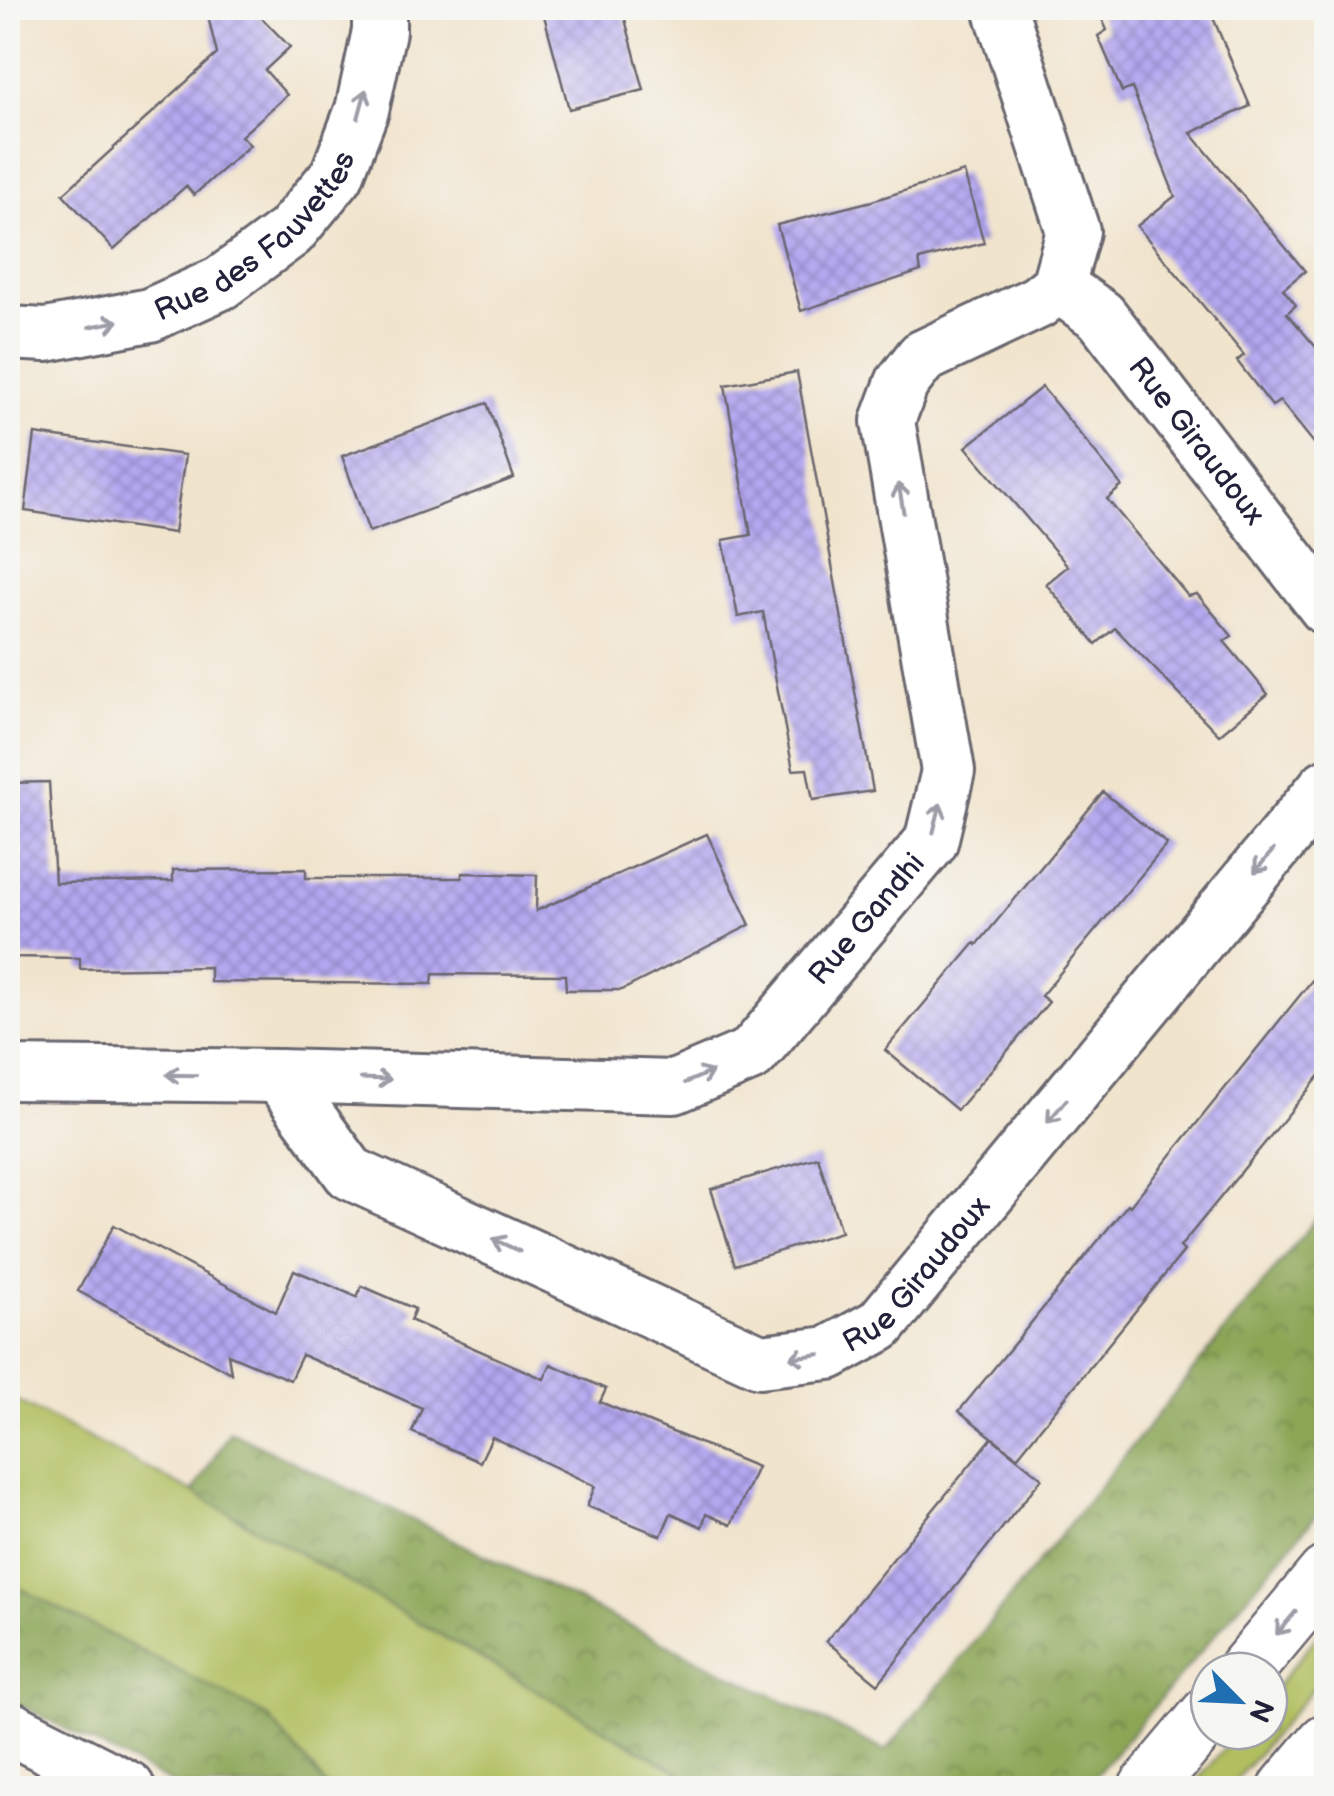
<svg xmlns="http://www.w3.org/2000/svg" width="1334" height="1796" viewBox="0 0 1334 1796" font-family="'Balsamiq Sans',sans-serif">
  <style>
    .grass { fill: #b1bf61; stroke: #6a704e; stroke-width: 2.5 }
    .forest { fill: url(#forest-crowns); stroke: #576449; stroke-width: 2.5 }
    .building { fill: url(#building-cross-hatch) }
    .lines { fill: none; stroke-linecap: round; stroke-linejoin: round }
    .minor-casing { stroke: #6a666e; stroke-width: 58 }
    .motorway-casing { stroke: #6a666e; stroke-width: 60 }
    .minor { stroke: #fff; stroke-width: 52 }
    .motorway { stroke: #fff; stroke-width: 55 }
    .oneway { stroke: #9c9ca7 }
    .labels { text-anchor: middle; stroke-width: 8; stroke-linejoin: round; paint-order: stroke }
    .street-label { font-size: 30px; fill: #22223b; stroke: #f6f6f2 }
  </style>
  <defs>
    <pattern id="forest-crowns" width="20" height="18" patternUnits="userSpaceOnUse" patternTransform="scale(2.5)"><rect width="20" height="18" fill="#8ca657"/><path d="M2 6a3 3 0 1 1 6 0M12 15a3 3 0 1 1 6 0" fill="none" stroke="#728749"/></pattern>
    <pattern id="building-cross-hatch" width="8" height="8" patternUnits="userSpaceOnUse" patternTransform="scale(2.5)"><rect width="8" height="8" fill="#b4a7f1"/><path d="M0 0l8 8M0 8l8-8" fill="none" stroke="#9288c4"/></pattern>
  </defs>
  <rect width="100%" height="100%" fill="#f6f6f2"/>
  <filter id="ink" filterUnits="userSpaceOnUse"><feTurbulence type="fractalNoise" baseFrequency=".01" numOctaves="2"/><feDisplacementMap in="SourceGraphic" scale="20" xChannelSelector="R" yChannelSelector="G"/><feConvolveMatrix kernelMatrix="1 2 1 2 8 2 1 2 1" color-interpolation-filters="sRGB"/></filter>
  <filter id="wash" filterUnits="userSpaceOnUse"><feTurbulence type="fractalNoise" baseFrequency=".0048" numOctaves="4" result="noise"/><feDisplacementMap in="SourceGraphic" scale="40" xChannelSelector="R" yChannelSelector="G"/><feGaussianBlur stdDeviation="2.25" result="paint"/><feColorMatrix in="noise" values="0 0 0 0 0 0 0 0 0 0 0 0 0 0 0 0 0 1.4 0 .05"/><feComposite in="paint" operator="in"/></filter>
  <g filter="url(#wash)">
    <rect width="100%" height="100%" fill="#f1e4cd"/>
    <!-- grass -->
    <g class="grass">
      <path d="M8 1396 193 1492 706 1788H328L268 1717 8 1582Z"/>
      <path d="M1326 1625V1673L1229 1788H1190L1239 1731H1269V1696Z"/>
    </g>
    <!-- forest -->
    <g class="forest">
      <path d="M1326 1206V1504L1085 1788H706L193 1492 230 1431 886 1751Z"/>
      <path d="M8 1582 268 1717 328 1788H181L8 1699Z"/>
    </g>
    <g id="blocks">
      <!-- building -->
      <g class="building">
        <path d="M206 8H252L290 47 265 70 287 95 241 136 250 145 194 195 186 186 114 250 63 194 217 54Z"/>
        <path d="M542 8H622L644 90 569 109Z"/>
        <path d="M1097 8H1209L1250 106 1191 133 1305 271 1283 289 1296 305 1287 313 1326 359V458L1280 401 1272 406 1237 361 1244 355 1137 226 1175 196 1132 88 1122 92 1098 36 1107 30Z"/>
        <path d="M964 172 984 243 919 260 921 271 801 311 777 225 872 201Z"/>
        <path d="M797 372 873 791 813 800 807 769 793 770 763 612 738 617 723 540 751 535 725 385Z"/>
        <path d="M1042 387 1122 486 1107 499 1188 596 1197 594 1232 636 1224 641 1268 694 1219 735 1115 628 1096 644 1046 584 1068 566 966 447Z"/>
        <path d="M487 403 514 478 369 532 342 456Z"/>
        <path d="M35 434 185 455 174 533 25 511Z"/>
        <path d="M49 782 55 883 173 881V870L306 869V878H462V873L537 875 536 911 707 834 750 925 622 990H566L565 975 433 974 432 984 210 982V967L80 969V958L8 957V783Z"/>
        <path d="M1103 792 1167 844 1041 996 1049 1002 957 1110 885 1050 975 943 977 945Z"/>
        <path d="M1326 963V1068L1180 1247 1184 1251 1017 1457 959 1411 1128 1204 1130 1206Z"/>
        <path d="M818 1157 841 1232 735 1265 711 1189Z"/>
        <path d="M114 1225 276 1312 294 1270 357 1297 362 1286 415 1309 410 1320 544 1379 551 1364 606 1389 600 1402 757 1467 731 1525 706 1514 702 1527 671 1513 661 1536 587 1506 595 1486 492 1437 480 1462 412 1432 422 1408 302 1355 290 1380 228 1354 231 1373 78 1291Z"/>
        <path d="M992 1438 1042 1478 878 1684 826 1641Z"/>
      </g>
    </g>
  </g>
  <g filter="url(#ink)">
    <use href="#blocks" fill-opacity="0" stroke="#6a666e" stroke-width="2.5"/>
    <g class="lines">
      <defs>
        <g id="minor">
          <path id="s1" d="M1058 286 1101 316 1326 608"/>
          <path id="s2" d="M8 333 46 335 150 315 221 283 290 232 337 175 362 110 379 31V8"/>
          <path id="s3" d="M8 1073 279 1076 674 1087 752 1054 931 842 948 771 888 421 902 383 922 357 1038 302 1058 286 1073 231 1000 8"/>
          <path id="s4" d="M279 1076 350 1173 760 1361 829 1353 880 1325 1326 786"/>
          <path d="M8 1727 128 1788"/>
        </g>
        <g id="motorway">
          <path d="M1245 1671 1326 1574"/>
          <path d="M1147 1788 1209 1714"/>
          <path d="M1287 1788 1326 1742"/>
        </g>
      </defs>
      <!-- minor casing -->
      <use href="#minor" class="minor-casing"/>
      <!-- motorway casing -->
      <use href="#motorway" class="motorway-casing"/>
      <!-- minor -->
      <use href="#minor" class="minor"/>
      <!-- motorway -->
      <use href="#motorway" class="motorway"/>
    </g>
    <!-- one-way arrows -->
    <defs><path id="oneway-shaft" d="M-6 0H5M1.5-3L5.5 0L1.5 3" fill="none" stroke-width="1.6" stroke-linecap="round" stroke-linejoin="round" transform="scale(2.5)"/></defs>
    <g class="oneway">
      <use href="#oneway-shaft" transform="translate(362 104) rotate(-75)"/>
      <use href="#oneway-shaft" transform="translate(104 324) rotate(-11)"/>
      <use href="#oneway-shaft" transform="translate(901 498) rotate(-100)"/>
      <use href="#oneway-shaft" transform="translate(937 818) rotate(-76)"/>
      <use href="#oneway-shaft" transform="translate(1264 861) rotate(130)"/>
      <use href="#oneway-shaft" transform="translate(181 1075) rotate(-179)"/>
      <use href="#oneway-shaft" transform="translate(699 1077) rotate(-23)"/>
      <use href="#oneway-shaft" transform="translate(376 1079) rotate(2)"/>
      <use href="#oneway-shaft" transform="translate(1057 1111) rotate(130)"/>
      <use href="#oneway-shaft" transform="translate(506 1245) rotate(-155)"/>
      <use href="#oneway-shaft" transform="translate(805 1356) rotate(173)"/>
      <use href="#oneway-shaft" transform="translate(1286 1623) rotate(130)"/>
    </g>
  </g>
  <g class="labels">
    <!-- street labels -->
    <g class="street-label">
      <text dy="10" stroke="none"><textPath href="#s2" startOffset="278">Rue des Fauvettes</textPath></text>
      <text dy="10" stroke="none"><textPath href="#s1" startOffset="210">Rue Giraudoux</textPath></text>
      <text dy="10" stroke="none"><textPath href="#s3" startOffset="928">Rue Gandhi</textPath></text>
      <text dy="10" stroke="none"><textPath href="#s4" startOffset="760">Rue Giraudoux</textPath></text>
    </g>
  </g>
  <!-- margin -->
  <rect width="1334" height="1796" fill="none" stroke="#f6f6f2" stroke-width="40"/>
  <!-- north arrow -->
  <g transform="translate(1239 1701) rotate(114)"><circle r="48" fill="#f6f6f2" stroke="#a1a1a9" stroke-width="2.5"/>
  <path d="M0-8L18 38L0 25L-18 38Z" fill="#1f6fb2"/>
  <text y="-15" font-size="28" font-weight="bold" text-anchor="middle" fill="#22223b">N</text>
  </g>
</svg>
